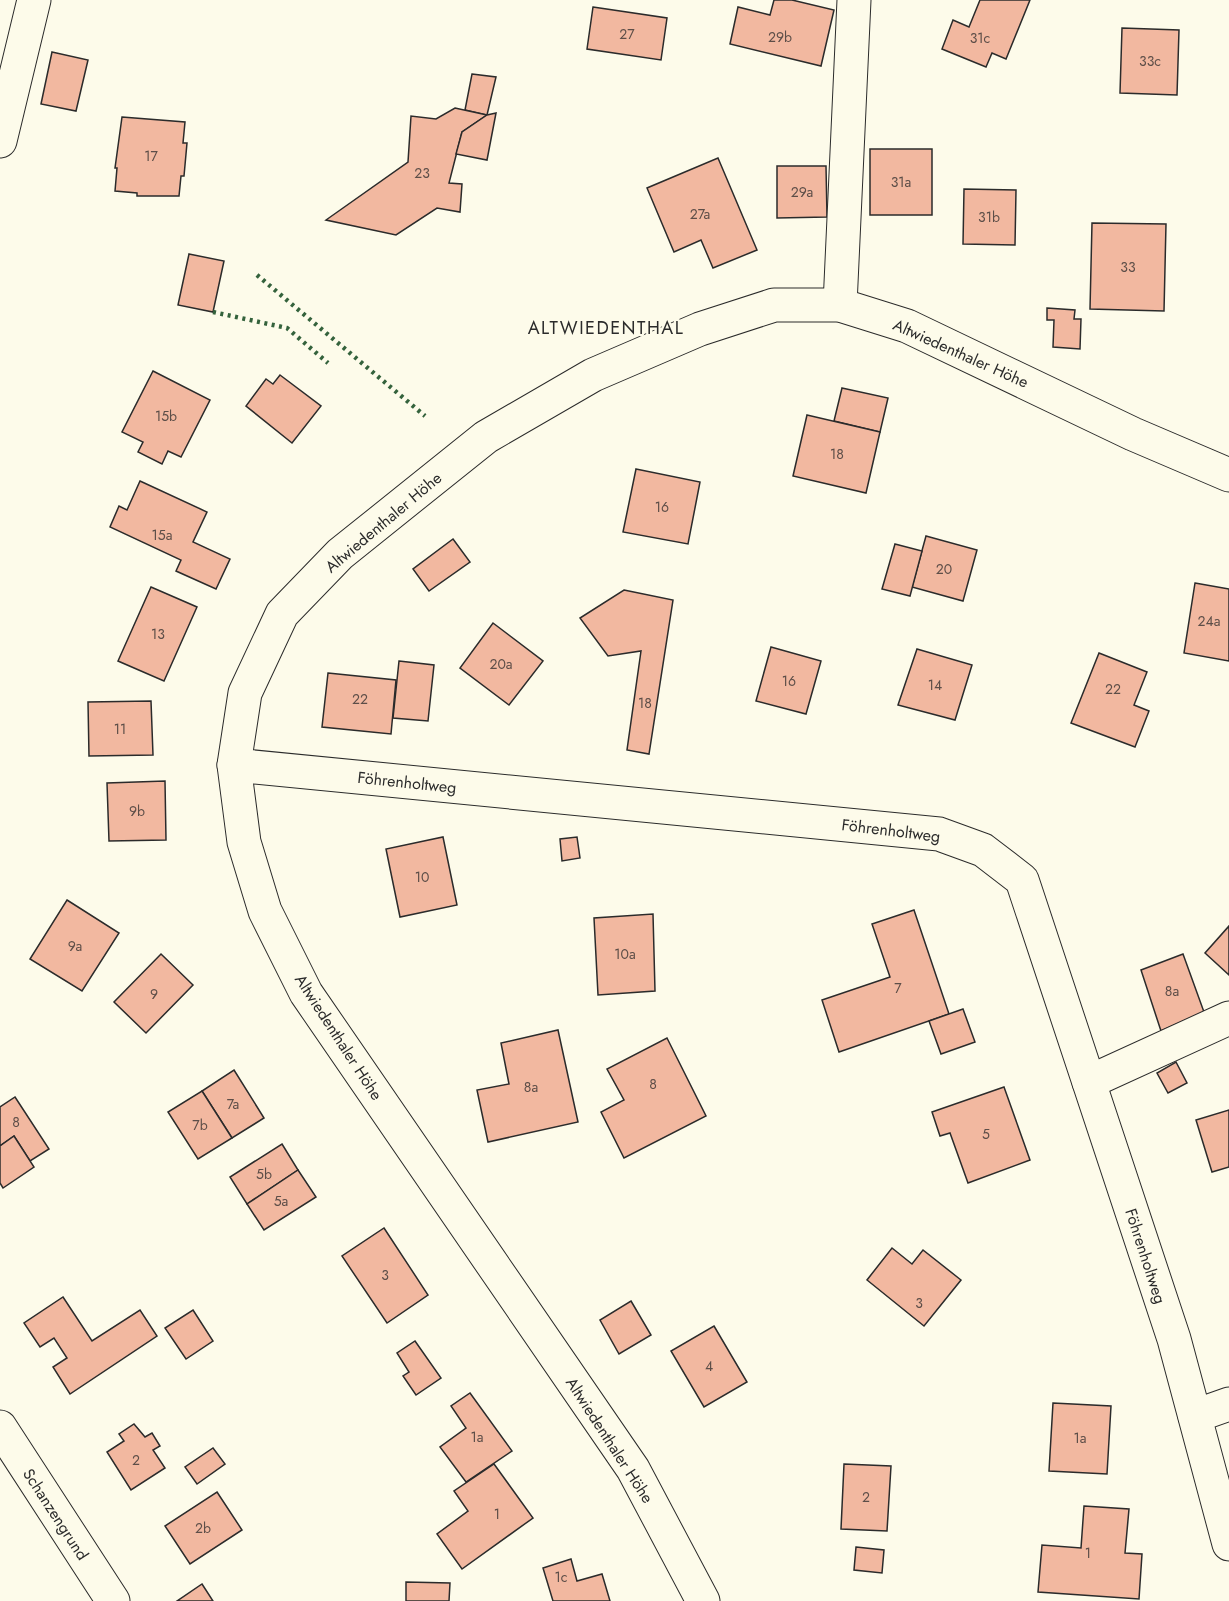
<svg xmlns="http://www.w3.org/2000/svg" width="1229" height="1601" viewBox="0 0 1229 1601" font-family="Jost,sans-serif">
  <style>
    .building { fill: #f2b8a0; stroke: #2b2b2b; stroke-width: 1.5 }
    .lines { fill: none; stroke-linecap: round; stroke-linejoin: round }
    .minor-casing { stroke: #2b2b2b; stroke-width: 35 }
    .minor { stroke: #fdfbea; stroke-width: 33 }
    .hedge { stroke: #34623c; stroke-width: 4.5; stroke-dasharray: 3 4.5; stroke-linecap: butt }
    .labels { text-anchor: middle; stroke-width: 4.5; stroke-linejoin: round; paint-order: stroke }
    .number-label { font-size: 14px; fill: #5d4e48 }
    .street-label { font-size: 16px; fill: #2b2b2b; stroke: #fdfbea }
    .neighbourhood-label { font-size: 18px; letter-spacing: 1.5px; fill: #2b2b2b; stroke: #fdfbea }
  </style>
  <rect width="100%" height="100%" fill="#fdfbea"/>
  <!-- building -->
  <g class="building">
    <path d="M774 0H792L834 10 821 66 730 44 738 7 770 15Z"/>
    <path d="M980 0H1030L1006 59 992 53 986 67 942 49 953 20 969 27Z"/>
    <path d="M593 7 667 18 661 60 587 49Z"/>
    <path d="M1122 28 1179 30 1177 95 1120 93Z"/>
    <path d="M52 52 88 60 76 111 41 104Z"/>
    <path d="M472 74 496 77 487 115 465 110Z"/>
    <path d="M455 108 487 115 462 132 449 183 462 184 460 212 437 208 396 235 326 220 408 162 411 116 436 119Z"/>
    <path d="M496 113 487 160 456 154 462 132 487 115Z"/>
    <path d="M122 117 185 122 183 143H187L184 176H181L179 196H137V193L115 191 117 168H115Z"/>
    <rect x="870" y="149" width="62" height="66"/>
    <path d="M718 158 757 250 713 268 701 240 674 252 647 188Z"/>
    <path d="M777 166H826L827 217 777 218Z"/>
    <path d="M964 189 1016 190 1015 245 963 244Z"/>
    <path d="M1092 223 1166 224 1164 311 1090 309Z"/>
    <path d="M189 254 224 261 213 312 178 305Z"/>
    <path d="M1047 308 1075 310 1074 319H1081L1080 349 1053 347 1054 320H1047Z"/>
    <path d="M153 371 210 400 181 457 168 451 162 464 138 452 143 442 122 432Z"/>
    <path d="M280 375 321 406 292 443 246 406 266 379 273 384Z"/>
    <path d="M842 388 888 398 880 432 834 421Z"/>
    <path d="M807 415 880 432 866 493 793 476Z"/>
    <path d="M636 469 700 482 688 544 623 532Z"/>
    <path d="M140 481 207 512 193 542 230 559 216 589 176 571 181 560 110 527 119 506 127 510Z"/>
    <path d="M926 536 977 550 963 601 912 587Z"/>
    <path d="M453 539 470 562 429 591 413 569Z"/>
    <path d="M895 544 922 551 910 596 882 589Z"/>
    <path d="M1195 583 1229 589V661L1184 653Z"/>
    <path d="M151 587 197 607 164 681 118 661Z"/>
    <path d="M624 590 673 600 649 754 627 750 641 651 608 656 580 618Z"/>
    <path d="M493 623 543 661 509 705 460 668Z"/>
    <path d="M771 647 821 661 806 714 756 701Z"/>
    <path d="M917 649 972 665 955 720 898 705Z"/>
    <path d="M1099 653 1147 672 1134 705 1149 711 1135 747 1071 723Z"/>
    <path d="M399 661 434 665 428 721 393 718Z"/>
    <path d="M328 673 396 680 391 734 322 727Z"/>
    <path d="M151 701 153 755 89 756 88 702Z"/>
    <path d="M165 781 166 840 109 841 107 783Z"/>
    <path d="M443 837 457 905 400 917 386 849Z"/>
    <path d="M577 837 580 858 562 861 560 839Z"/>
    <path d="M67 900 119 933 82 991 30 959Z"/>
    <path d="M914 910 949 1014 839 1052 822 1000 890 977 872 924Z"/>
    <path d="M653 914 655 991 598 995 594 918Z"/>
    <path d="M1229 926V975L1205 953Z"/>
    <path d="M161 954 193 985 146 1033 114 1002Z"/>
    <path d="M1183 954 1204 1012 1161 1031 1141 970Z"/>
    <path d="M963 1009 975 1042 941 1054 929 1021Z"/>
    <path d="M558 1030 578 1122 488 1142 477 1090 509 1084 501 1043Z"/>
    <path d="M667 1038 706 1116 624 1158 601 1112 624 1100 607 1069Z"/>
    <path d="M1176 1062 1187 1083 1168 1093 1157 1073Z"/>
    <path d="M234 1070 264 1118 232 1138 202 1091Z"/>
    <path d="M1004 1087 1030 1160 968 1183 950 1133 940 1136 932 1112Z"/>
    <path d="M202 1091 232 1138 198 1159 168 1112Z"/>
    <path d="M15 1097 49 1149 30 1161 14 1136 0 1146V1107Z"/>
    <path d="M1229 1110V1167L1212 1172 1196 1120Z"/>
    <path d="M14 1136 34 1167 3 1188 0 1183V1146Z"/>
    <path d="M282 1144 298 1170 247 1204 230 1177Z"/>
    <path d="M298 1170 316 1197 264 1230 247 1204Z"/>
    <path d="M384 1228 428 1295 387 1323 342 1256Z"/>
    <path d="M892 1248 912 1264 923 1250 961 1280 924 1326 867 1280Z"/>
    <path d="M63 1297 92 1341 140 1310 157 1336 70 1394 53 1367 67 1358 54 1338 40 1347 24 1323Z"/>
    <path d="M631 1301 651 1335 619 1354 600 1320Z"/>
    <path d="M193 1310 213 1341 186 1359 165 1328Z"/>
    <path d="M714 1326 747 1382 704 1407 671 1351Z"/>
    <path d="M415 1341 441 1378 416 1395 403 1376 409 1372 397 1353Z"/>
    <path d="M470 1393 512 1451 466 1482 440 1447 466 1428 451 1406Z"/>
    <path d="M1053 1403 1111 1406 1107 1474 1049 1471Z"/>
    <path d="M134 1424 145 1437 152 1433 160 1446 153 1450 165 1468 131 1490 107 1452 124 1441 119 1434Z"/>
    <path d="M213 1448 225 1464 197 1484 185 1467Z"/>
    <path d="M494 1464 533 1518 462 1569 437 1534 468 1511 454 1491Z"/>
    <path d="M844 1464 891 1466 887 1531 841 1529Z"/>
    <path d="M217 1492 242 1530 190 1564 165 1526Z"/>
    <path d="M1084 1506 1129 1509 1125 1553 1142 1554 1139 1599 1038 1592 1042 1545 1081 1548Z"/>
    <path d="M856 1547 884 1550 882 1573 854 1570Z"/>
    <path d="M571 1559 577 1581 602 1574 610 1601H553L543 1568Z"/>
    <path d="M406 1582 450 1583 449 1601H406Z"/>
    <path d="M202 1584 213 1601H177Z"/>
  </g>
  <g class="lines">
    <defs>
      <g id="minor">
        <path d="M0 141 34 0"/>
        <path d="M840 305 854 0"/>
        <path d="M234 765 939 834 983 850 1022 880 1174 1339 1229 1544"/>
        <path d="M1089 1082 1229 1018"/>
        <path d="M1195 1416 1229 1404"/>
        <path d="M0 1427 113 1601"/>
        <path d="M703 1601 633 1469 306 993 265 911 244 842 234 765 245 693 282 614 340 554 486 437 593 375 700 329 774 305H840L907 326 1133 434 1229 475"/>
      </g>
    </defs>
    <!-- minor casing -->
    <use href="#minor" class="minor-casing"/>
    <!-- minor -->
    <use href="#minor" class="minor"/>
    <!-- hedge -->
    <g class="hedge">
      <path d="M257 275 425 416"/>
      <path d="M213 312 287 328 328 363"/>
    </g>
  </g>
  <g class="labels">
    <!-- number labels -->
    <g class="number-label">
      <text x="627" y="39">27</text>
      <text x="780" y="42">29b</text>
      <text x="980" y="43">31c</text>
      <text x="1150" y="66">33c</text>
      <text x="151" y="161">17</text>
      <text x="422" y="178">23</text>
      <text x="901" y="187">31a</text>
      <text x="802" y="197">29a</text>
      <text x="700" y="219">27a</text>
      <text x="989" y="222">31b</text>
      <text x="1128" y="272">33</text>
      <text x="166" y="421">15b</text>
      <text x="837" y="459">18</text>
      <text x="662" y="512">16</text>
      <text x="162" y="540">15a</text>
      <text x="944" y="574">20</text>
      <text x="1209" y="626">24a</text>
      <text x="158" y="639">13</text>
      <text x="501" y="669">20a</text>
      <text x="789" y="686">16</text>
      <text x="935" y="690">14</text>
      <text x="1113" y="694">22</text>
      <text x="360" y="704">22</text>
      <text x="645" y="708">18</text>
      <text x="120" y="734">11</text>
      <text x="137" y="816">9b</text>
      <text x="422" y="882">10</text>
      <text x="75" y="951">9a</text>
      <text x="625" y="959">10a</text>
      <text x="898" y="993">7</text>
      <text x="1172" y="996">8a</text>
      <text x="154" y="999">9</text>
      <text x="653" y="1089">8</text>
      <text x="531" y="1092">8a</text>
      <text x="233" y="1109">7a</text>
      <text x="16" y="1127">8</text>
      <text x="200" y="1130">7b</text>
      <text x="986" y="1139">5</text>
      <text x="264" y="1179">5b</text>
      <text x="281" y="1206">5a</text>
      <text x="385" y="1280">3</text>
      <text x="919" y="1308">3</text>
      <text x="709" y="1371">4</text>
      <text x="477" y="1442">1a</text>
      <text x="1080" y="1443">1a</text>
      <text x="136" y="1465">2</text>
      <text x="866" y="1502">2</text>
      <text x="497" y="1519">1</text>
      <text x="203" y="1533">2b</text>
      <text x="1088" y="1558">1</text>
      <text x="561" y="1582">1c</text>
    </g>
    <!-- street labels -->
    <g class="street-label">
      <text transform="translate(961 353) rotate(24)" y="6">Altwiedenthaler Höhe</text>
      <text transform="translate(383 522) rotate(-40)" y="6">Altwiedenthaler Höhe</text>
      <text transform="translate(407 782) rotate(6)" y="6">Föhrenholtweg</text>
      <text transform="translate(891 830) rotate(7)" y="6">Föhrenholtweg</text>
      <text transform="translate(339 1037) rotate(57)" y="6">Altwiedenthaler Höhe</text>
      <text transform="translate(1146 1256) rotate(72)" y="6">Föhrenholtweg</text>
      <text transform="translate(610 1440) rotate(57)" y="6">Altwiedenthaler Höhe</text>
      <text transform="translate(56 1514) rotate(57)" y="6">Schanzengrund</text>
    </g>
    <!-- neighbourhood labels -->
    <g class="neighbourhood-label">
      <text x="606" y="334">ALTWIEDENTHAL</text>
    </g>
  </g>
</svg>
